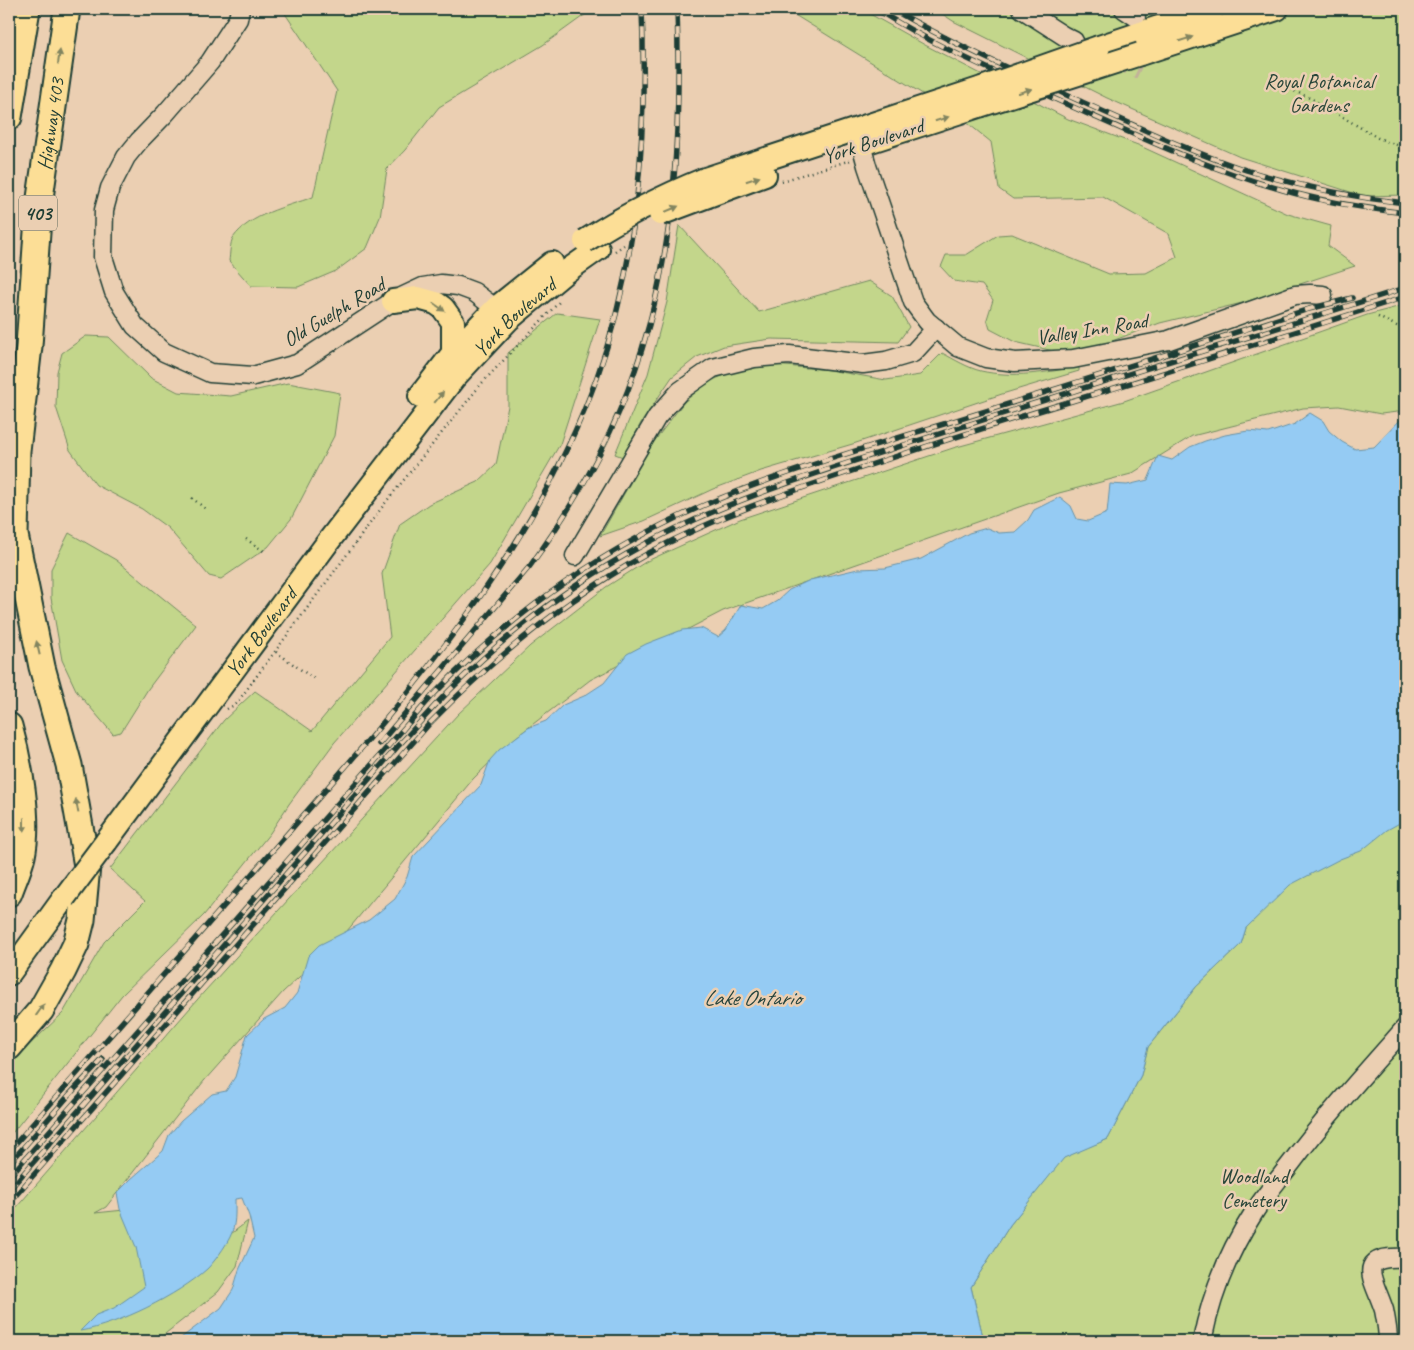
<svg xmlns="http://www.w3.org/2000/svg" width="1414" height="1350" viewBox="0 0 1414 1350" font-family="Caveat,sans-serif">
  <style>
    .green { fill: #c3d68b; stroke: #718a60 }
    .water { fill: #95cbf3; stroke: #6692a7 }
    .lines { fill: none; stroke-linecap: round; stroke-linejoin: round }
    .minor-tunnel { stroke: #c2b299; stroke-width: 18; stroke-dasharray: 18 9; stroke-linecap: butt }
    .minor-casing { stroke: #1f3d34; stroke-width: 21 }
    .major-casing { stroke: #1f3d34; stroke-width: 26 }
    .highway-casing { stroke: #1f3d34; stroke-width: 29 }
    .path { stroke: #1f3d34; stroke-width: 2.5; stroke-dasharray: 1 4; stroke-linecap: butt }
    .minor { stroke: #ebcfb2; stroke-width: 18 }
    .major { stroke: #fcde96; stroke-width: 22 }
    .highway { stroke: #fcde96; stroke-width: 25 }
    .rail-casing { stroke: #1f3d34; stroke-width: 5.5 }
    .rail { stroke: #ebcfb2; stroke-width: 4; stroke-dasharray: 11; stroke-linecap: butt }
    .major-bridge-casing { stroke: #1f3d34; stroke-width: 26; stroke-linecap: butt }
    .major-bridge { stroke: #fcde96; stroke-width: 22 }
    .oneway { fill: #828560 }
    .labels { text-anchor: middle; stroke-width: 5; stroke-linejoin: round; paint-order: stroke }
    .shield { fill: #ebcfb2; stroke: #5c695a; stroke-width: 1 }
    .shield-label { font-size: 20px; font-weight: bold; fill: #1f3d34 }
    .park-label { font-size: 21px; fill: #274538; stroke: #ebcfb2 }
    .street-label { font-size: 21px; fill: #1f3d34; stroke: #ebcfb2 }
    .water-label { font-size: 22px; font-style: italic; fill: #25443e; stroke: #ebcfb2 }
  </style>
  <rect width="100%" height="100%" fill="#ebcfb2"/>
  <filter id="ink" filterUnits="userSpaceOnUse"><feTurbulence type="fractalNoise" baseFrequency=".02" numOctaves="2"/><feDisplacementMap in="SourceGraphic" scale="10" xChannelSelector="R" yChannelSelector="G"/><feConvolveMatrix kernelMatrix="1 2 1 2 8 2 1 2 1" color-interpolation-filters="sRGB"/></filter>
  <g filter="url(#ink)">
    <!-- green -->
    <g class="green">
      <path d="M282 9H590L586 14 543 45 439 107 405 150 387 169 380 217 367 248 336 271 298 287 251 286 229 261C230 254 230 243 233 238 250 214 286 207 313 197L337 91Z"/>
      <path d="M785 9H861L925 45 1068 119 1138 145 1288 214 1331 226 1328 246 1355 266 1242 303 1160 323 1104 344 1058 352 1015 342 990 329 987 319 993 300 982 285 954 281 941 267 946 255H966L998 235 1012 234 1109 274 1146 273 1177 257 1169 234 1103 197 1013 199 999 189 991 142 960 117Z"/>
      <path d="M935 9H1405V195L1363 196 1240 157 1107 98 953 21Z"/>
      <path d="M679 225 759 312 869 281 892 296 909 327 898 342 771 339 724 346 697 357 672 377 641 423 623 457 615 454 648 374 667 302Z"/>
      <path d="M1405 305V411L1381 414 1339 406 1303 408 1192 436 1131 474 1059 493 723 611 590 680 515 738 473 779 342 937 283 992 204 1081 106 1207 95 1213 134 1209 146 1298 248 1221 237 1266 218 1292 156 1341H9V1216L204 992 458 714 530 646 606 587 647 561 740 519 953 448 1124 401 1367 315Z"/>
      <path d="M557 313 600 319 560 444 490 564 334 743 289 804 270 833 204 915 122 995 9 1137V1064L63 1013 104 942 145 901 110 869 224 720 255 691 312 731 390 637 382 574 400 524 429 504 478 482 496 465 508 406V353Z"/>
      <path d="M86 336 109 337 151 378 178 392 231 396 288 383 340 393 334 436 291 519 268 547 221 579 209 576 168 528 142 509 96 485 70 450 56 407 57 372 62 353Z"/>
      <path d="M942 353C954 359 968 368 981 371 1012 378 1048 373 1079 366V371L1002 394 856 443 761 471 713 489 644 521 600 536 653 443 684 402 708 382 734 371 774 365 829 370 886 380 920 375Z"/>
      <path d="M69 533 116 560 196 625 148 689 121 732 113 734 77 692 62 660 51 598V569Z"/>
      <path d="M1405 777V1341H984L971 1287 1010 1225 1064 1157 1108 1139 1141 1075 1148 1047 1196 987 1241 944 1246 928 1273 900Z"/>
    </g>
    <!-- water -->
    <path class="water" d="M1310 413 1323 421 1329 431 1342 442 1355 449 1374 447 1405 415V820L1387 830 1361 851 1340 859 1290 885 1246 928 1241 944 1196 987 1148 1047 1141 1075 1108 1139 1064 1158 1010 1225 971 1287 984 1341H177L221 1308 233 1290 239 1270 254 1238 249 1216 242 1198 235 1199C235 1213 236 1225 230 1237 225 1247 215 1261 207 1269 178 1295 118 1325 80 1331L96 1315 114 1308 144 1287 136 1247 120 1209 117 1193 131 1179 163 1151 169 1135 181 1121 212 1094 226 1091 235 1077 247 1035 264 1019 285 1008 297 993 308 956 319 945 369 920 395 899 407 877 413 857 481 785 490 760 499 750 528 728 546 721 563 705 584 696 604 683 627 654 646 644 682 630 701 628 718 637 726 630 741 605 763 609 777 601 789 590 810 580 858 569 885 568 921 559 969 533 987 528 999 533 1015 532 1028 520 1034 510 1060 497 1071 506 1077 519 1088 521 1107 513 1110 484 1127 485 1148 480 1158 456 1172 460 1190 447 1205 441 1225 435 1248 431 1268 433 1295 424Z"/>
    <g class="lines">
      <!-- minor-tunnel -->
      <path class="minor-tunnel" d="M1113 58 1140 71"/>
      <defs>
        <g id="minor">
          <path d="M240 9 238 19 210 62 165 114 139 141 126 157 110 188 104 210 103 257 114 292 135 326 164 352 210 373 253 376 297 364 393 301 423 287 441 284 458 286 474 292 504 315"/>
          <path d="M1022 9 1064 36 1074 41"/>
          <path d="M1124 9 1136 17"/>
          <path d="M858 133 867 166 913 302 927 321 958 347 986 358 1015 362 1073 359 1169 340 1295 295 1310 294 1323 295"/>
          <path d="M575 556 657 417 680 391 713 368 754 358 789 355 863 364 886 361 913 353 936 328"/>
          <path d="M1202 1341C1211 1296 1228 1253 1253 1214 1264 1196 1279 1179 1292 1162 1327 1115 1366 1072 1405 1028"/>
          <path d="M1388 1341C1388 1332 1386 1320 1384 1310 1374 1279 1353 1255 1405 1258"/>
        </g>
        <g id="major">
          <path d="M1099 47 1213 9"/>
          <path d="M1140 54 1277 9"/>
          <path d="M865 143 979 106"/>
          <path d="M705 179 982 88"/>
          <path d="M708 196 765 175"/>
          <path d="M393 301 418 298 436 303 443 308 453 322V353"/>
          <path d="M420 396 453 353 496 308 552 263"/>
          <path id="s1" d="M106 842 328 542 453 379 509 319 564 273 598 249"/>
          <path d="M9 974 64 898"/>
        </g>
        <g id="highway">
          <path d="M9 117 27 9"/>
          <path id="s2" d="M37 219 67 9"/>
          <path d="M9 726C19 761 30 820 22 856 19 869 13 881 9 893"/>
          <path d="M9 1047 41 1010 63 971 76 944 82 920 87 866 69 765 42 667 15 535 17 451 29 346 39 204"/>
        </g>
      </defs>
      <!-- minor casing -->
      <use href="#minor" class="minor-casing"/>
      <!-- major casing -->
      <use href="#major" class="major-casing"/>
      <!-- highway casing -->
      <use href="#highway" class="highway-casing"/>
      <!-- path -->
      <g class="path">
        <path d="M1290 89 1314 100 1378 138 1405 148"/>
        <path d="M782 181 851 160"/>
        <path d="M615 251 624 245"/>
        <path d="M1378 317 1401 328H1405"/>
        <path d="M192 498 207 510"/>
        <path d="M246 539 265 552"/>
        <path d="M276 652 314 679"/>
        <path d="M227 709 236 704 386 502 482 383 561 300"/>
      </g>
      <!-- minor -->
      <use href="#minor" class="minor"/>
      <!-- major -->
      <use href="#major" class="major"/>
      <!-- highway -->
      <use href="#highway" class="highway"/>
      <defs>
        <g id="rail">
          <path d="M876 9C932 45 994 71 1055 99 1129 132 1204 168 1283 190 1323 202 1364 208 1405 213"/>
          <path d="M892 9C953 44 1018 73 1082 102 1136 126 1190 152 1246 170 1298 186 1351 197 1405 203"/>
          <path d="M379 744 530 566C578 500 618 428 642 349 676 240 681 122 677 9"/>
          <path d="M9 1151C97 1050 185 950 273 850 399 706 531 560 597 377 639 259 647 133 642 9"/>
          <path d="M9 1164 70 1094 103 1059"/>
          <path d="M9 1177 434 694C515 610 613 542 721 498 798 467 878 444 957 420 1074 383 1192 347 1309 309L1352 298"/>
          <path d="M9 1190 399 745C416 727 432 708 449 691 502 638 562 591 627 554 725 498 836 467 942 433 1096 383 1251 337 1405 288"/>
          <path d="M9 1203 430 723C495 657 566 599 647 554 714 517 786 493 858 469 930 445 1002 422 1075 400 1185 367 1295 332 1405 297"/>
        </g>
      </defs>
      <!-- rail casing -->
      <use href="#rail" class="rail-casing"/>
      <!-- rail -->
      <use href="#rail" class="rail"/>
      <defs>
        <g id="major-bridge">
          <path d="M982 88 1099 47"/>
          <path d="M979 106 1140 54"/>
          <path d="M660 214 708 196"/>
          <path d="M585 241C625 215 661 197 705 179"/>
          <path d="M64 898 106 842"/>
        </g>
      </defs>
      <!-- major-bridge casing -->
      <use href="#major-bridge" class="major-bridge-casing"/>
      <!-- major-bridge -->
      <use href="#major-bridge" class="major-bridge"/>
    </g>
    <!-- one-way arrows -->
    <defs><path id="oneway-solid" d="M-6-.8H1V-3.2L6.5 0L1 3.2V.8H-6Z" transform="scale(1.25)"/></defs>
    <g class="oneway">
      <use href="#oneway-solid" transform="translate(1186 39) rotate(-18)"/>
      <use href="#oneway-solid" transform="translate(59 57) rotate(-82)"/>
      <use href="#oneway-solid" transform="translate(1025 91) rotate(-18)"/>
      <use href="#oneway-solid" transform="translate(942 119) rotate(-18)"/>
      <use href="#oneway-solid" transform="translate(753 179) rotate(-18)"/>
      <use href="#oneway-solid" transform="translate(672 209) rotate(-23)"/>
      <use href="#oneway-solid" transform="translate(439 307) rotate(35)"/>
      <use href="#oneway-solid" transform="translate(439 397) rotate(-51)"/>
      <use href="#oneway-solid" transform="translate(38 648) rotate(-103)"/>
      <use href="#oneway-solid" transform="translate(77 806) rotate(-101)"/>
      <use href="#oneway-solid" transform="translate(24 825) rotate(90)"/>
      <use href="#oneway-solid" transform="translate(40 1010) rotate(-55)"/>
    </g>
  </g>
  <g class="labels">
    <!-- shield labels -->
    <rect class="shield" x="19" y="195.5" width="38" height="35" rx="4"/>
    <g class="shield-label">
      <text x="38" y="220">403</text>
    </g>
    <!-- park labels -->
    <g class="park-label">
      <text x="1319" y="88">Royal Botanical<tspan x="1319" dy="24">Gardens</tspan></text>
      <text x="1254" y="1183">Woodland<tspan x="1254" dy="24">Cemetery</tspan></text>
    </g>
    <!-- street labels -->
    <g class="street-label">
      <text dy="7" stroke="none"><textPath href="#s2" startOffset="96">Highway 403</textPath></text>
      <text transform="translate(873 141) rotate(-18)" y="7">York Boulevard</text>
      <text transform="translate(334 312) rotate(-31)" y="7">Old Guelph Road</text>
      <text dy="7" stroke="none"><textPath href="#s1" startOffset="666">York Boulevard</textPath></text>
      <text transform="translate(1092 329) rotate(-9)" y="7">Valley Inn Road</text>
      <text dy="7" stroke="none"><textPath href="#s1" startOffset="261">York Boulevard</textPath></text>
    </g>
    <!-- water labels -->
    <g class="water-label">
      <text x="752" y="1005">Lake Ontario</text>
    </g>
  </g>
  <!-- margin -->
  <rect width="1414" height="1350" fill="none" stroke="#ebcfb2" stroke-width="30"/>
  <rect x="15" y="15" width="1384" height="1320" fill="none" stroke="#1f3d34" stroke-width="2" filter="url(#ink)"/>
</svg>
